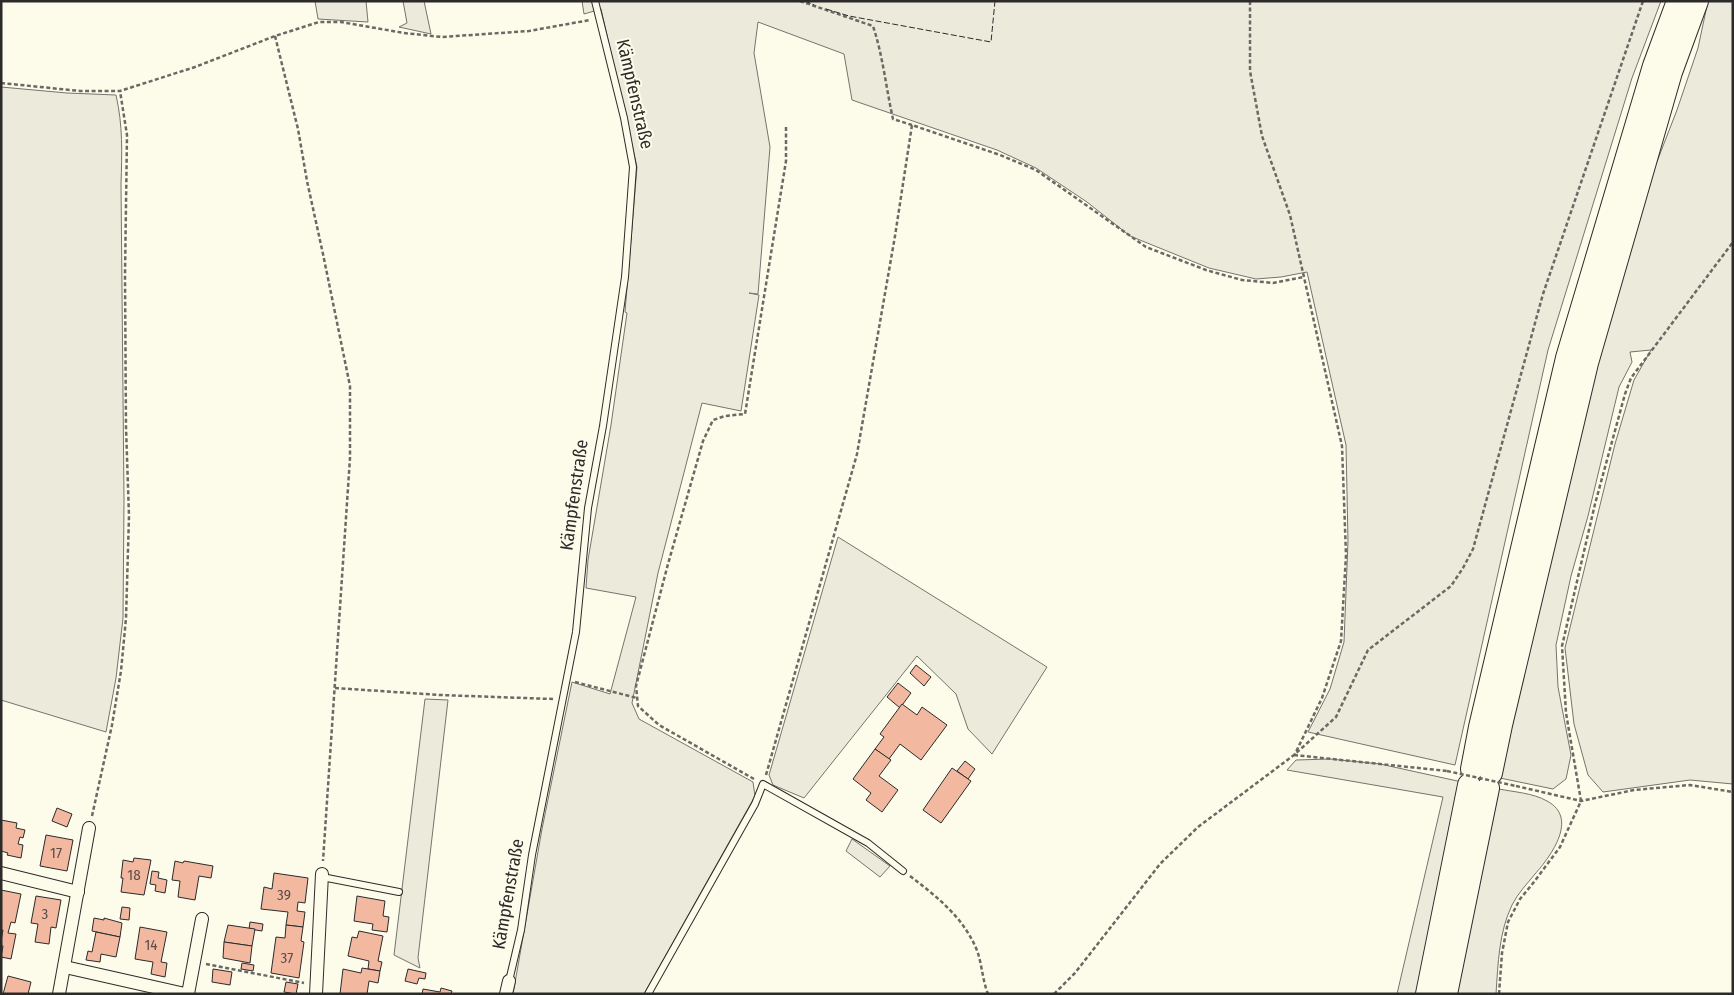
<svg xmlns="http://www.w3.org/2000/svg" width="1734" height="995" viewBox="0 0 1734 995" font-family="'Fira Sans Condensed',sans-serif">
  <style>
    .green { fill: #ecebdb; stroke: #74746e }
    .building { fill: #f2b8a0; stroke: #2b2b2b }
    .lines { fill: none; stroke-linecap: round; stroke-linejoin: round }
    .lane-casing { stroke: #2b2b2b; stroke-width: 8 }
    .street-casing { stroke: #2b2b2b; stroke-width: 14 }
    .highway-casing { stroke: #2b2b2b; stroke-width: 24 }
    .path { stroke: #6a6964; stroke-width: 2.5; stroke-dasharray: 4 2.5; stroke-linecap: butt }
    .lane { stroke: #fdfbea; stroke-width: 6 }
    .street { stroke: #fdfbea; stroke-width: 12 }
    .highway { stroke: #fdfbea; stroke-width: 22 }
    .path-bridge { stroke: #6a6964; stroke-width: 2.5; stroke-dasharray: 4 2.5; stroke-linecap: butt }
    .fence { stroke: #2b2b2b; stroke-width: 1; stroke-dasharray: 6 2.5; stroke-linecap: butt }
    .labels { text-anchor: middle; stroke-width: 4; stroke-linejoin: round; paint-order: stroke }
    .number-label { font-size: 15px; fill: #5d4e48 }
    .street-label { font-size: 18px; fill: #2b2b2b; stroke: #fdfbea }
  </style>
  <rect width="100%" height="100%" fill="#fdfbea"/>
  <!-- green -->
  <g class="green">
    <path d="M315 1H366L368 22 318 19Z"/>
    <path d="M403 1H424L431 34 399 27 407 23Z"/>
    <path d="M582 1H1661L1632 78 1548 350 1455 765 1308 732 1330 689 1344 642 1348 541 1346 445 1307 272 1281 277 1256 279 1209 268 1130 236 1087 202 1036 168 997 150 852 100 844 54 758 22 754 53 770 147 758 294 749 293 759 295 741 411 702 403 658 573 632 703 639 719 753 782 755 796 644 994H513L542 829 572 682 610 694 636 597 586 588 588 560 611 425 627 313 625 312 637 167 601 9 584 14Z"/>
    <path d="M1708 1H1733V784L1690 780 1603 792 1588 775 1574 724 1565 648 1615 444 1634 380 1651 350 1630 352 1632 362 1619 387 1588 516 1571 576 1556 645 1558 687 1571 755 1566 779 1553 789 1500 778 1585 409 1651 177 1677 110 1698 48Z"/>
    <path d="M1 87 67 93 116 95C123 126 122 153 121 184L124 500 123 618 116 678 106 732 1 700Z"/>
    <path d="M838 537 1047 667 992 754 968 729 956 694 917 656 804 798 773 785 769 775Z"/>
    <path d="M425 699 448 700 418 958 420 968 394 955Z"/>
    <path d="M1330 759 1380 764 1462 782 1418 994H1397L1443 797 1287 770 1296 760Z"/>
    <path d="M1499 789C1514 792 1533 793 1547 801 1579 818 1551 856 1535 874 1527 884 1518 893 1512 905 1499 932 1498 963 1496 994H1456Z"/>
    <path d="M852 839 890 866 880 877 846 851Z"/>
  </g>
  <!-- building -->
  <g class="building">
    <path d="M916 665 931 677 924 686 910 673Z"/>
    <path d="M898 683 911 693 900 708 887 697Z"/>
    <path d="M902 704 917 715 922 707 947 725 921 760 900 744 889 759 875 749 884 737 880 734Z"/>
    <path d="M875 749 891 760 879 776 898 790 882 812 866 800 871 793 853 779Z"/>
    <path d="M965 761 975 769 968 779 957 771Z"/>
    <path d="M952 768 971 781 941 823 923 810Z"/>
    <path d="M57 808 72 814 67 827 52 821Z"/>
    <path d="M1 820 17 823 16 828 25 830 23 838 20 837 18 844 23 845 21 858 7 855 8 853 1 851Z"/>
    <path d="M46 835 73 840 67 871 40 866Z"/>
    <path d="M134 858 151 860 144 895 121 892 123 878H121L123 860 133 862Z"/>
    <path d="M175 861 183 863 184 861 213 866 211 878 199 876 195 900 178 897 180 881 172 880Z"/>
    <path d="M152 871 159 872 158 878 167 880 165 893 155 891 156 885 150 884Z"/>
    <path d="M274 873 308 878 305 903 298 902 297 911 305 912 303 927 286 925 288 912 261 909 264 887 272 889Z"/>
    <path d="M1 890 21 894 15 923 11 922 8 933 16 934 11 959 1 957 3 946H1V941L3 930H1Z"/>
    <path d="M36 896 61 900 56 928 51 927 49 944 35 942 38 924 31 923Z"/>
    <path d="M357 896 385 901 383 916 389 917 387 932 372 930 373 924 354 921Z"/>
    <path d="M122 907 130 908 129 920 120 919Z"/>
    <path d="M94 918 104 920V918L122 923 120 937 92 931Z"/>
    <path d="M250 922 263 924 262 931 249 929Z"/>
    <path d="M228 925 255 929 252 946 224 942Z"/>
    <path d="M286 925 303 927 301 941 304 942 299 978 271 973 276 937 285 938Z"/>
    <path d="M140 927 167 932 161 962 167 963 165 977 151 974 153 962 135 959Z"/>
    <path d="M359 931 383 936 378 961 382 962 380 971 368 969 369 961 348 956 352 937 357 938Z"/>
    <path d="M96 932 120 937 116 957 101 954 100 962 86 960 88 951 92 952Z"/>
    <path d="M224 942 252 946 250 963 223 958Z"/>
    <path d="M242 963 254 965 253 971 241 969Z"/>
    <path d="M362 968 380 971 378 983 369 981 367 994H340L343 969 361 973Z"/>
    <path d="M213 969 232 972 230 985 212 982Z"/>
    <path d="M408 969 426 973 425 979 419 978 417 984 405 981Z"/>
    <path d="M8 976 31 982 28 994H3Z"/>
    <path d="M286 982 298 984 296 994 284 992Z"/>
    <path d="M441 988 452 991 451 994H422L423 989 440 992Z"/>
  </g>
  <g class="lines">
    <defs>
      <g id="lane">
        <path d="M322 877 399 892"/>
        <path d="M509 981 521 930 532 855 576 632 588 508 603 426 625 277 633 167 624 118 595 1"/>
        <path d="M648 994 755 804 763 784 868 843 903 871"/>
      </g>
      <g id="street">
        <path d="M1 873 78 892"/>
        <path d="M65 967 185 994"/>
        <path d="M59 994 89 828"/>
        <path d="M188 994 202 919"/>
        <path d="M316 994 322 874"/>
        <path d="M506 994 509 981"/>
      </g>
      <g id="highway">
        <path d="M1472 769 1480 727 1567 358 1654 66 1678 1"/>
        <path d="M1491 773 1501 725 1587 363 1671 72 1697 1"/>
        <path d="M1427 994 1469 785"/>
        <path d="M1446 994 1488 788"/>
      </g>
    </defs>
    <!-- lane casing -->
    <use href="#lane" class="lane-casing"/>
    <!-- street casing -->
    <use href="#street" class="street-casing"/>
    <!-- highway casing -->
    <use href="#highway" class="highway-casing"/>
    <!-- path -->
    <g class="path">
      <path d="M800 1 873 26C883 56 886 88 893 119L912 125"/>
      <path d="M1250 1V71L1262 136 1290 215 1342 446 1346 555 1341 641 1322 698 1295 754"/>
      <path d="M275 36 298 129 307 181 323 254 350 386V458L323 861"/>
      <path d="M1 83 80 91H120L195 67 275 36 319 22H341L404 33 442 37 529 31 590 20"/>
      <path d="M575 682 637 698"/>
      <path d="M335 688 440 695 553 699"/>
      <path d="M1294 755 1447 771"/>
      <path d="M766 775 857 454 895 236 912 125 1000 155 1036 170 1146 247 1206 270 1242 280 1273 283 1304 277"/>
      <path d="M754 779 659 725 638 706 636 686 668 564 703 441 713 420 725 416 745 414 786 161V126"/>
      <path d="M1516 786 1581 801 1634 790 1690 785 1733 792"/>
      <path d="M92 816 112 725 121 671 126 618 129 516 126 427 125 275 127 135 120 91"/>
      <path d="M910 876C937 897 962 916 976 948 982 962 982 979 988 994"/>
      <path d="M206 964 304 983"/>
      <path d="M1054 994 1075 973 1160 864 1198 827 1294 755 1336 717 1368 650 1451 586 1463 568 1473 549 1543 294 1643 1"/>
      <path d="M1499 994 1502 953 1508 922 1520 899 1534 882 1560 847 1581 801 1566 713 1562 646 1595 504 1625 394 1631 378 1733 242"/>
    </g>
    <!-- lane -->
    <use href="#lane" class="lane"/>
    <!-- street -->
    <use href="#street" class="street"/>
    <!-- highway -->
    <use href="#highway" class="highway"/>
    <!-- path-bridge -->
    <path class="path-bridge" d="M1447 771 1516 786"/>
    <!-- fence -->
    <g class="fence">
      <path d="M805 1 814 5"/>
      <path d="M826 9 849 16 991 42 995 1"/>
    </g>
  </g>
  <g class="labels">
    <!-- number labels -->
    <g class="number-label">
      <text x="56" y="858">17</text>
      <text x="134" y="880">18</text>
      <text x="284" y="900">39</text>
      <text x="45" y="919">3</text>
      <text x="151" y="950">14</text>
      <text x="287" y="963">37</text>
    </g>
    <!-- street labels -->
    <g class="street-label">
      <text transform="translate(635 94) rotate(77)" y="6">Kämpfenstraße</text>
      <text transform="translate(574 495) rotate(-82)" y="6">Kämpfenstraße</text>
      <text transform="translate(508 894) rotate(-80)" y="6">Kämpfenstraße</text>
    </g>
  </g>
  <!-- border -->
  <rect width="1734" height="995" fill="none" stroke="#2b2b2b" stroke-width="5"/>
</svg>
